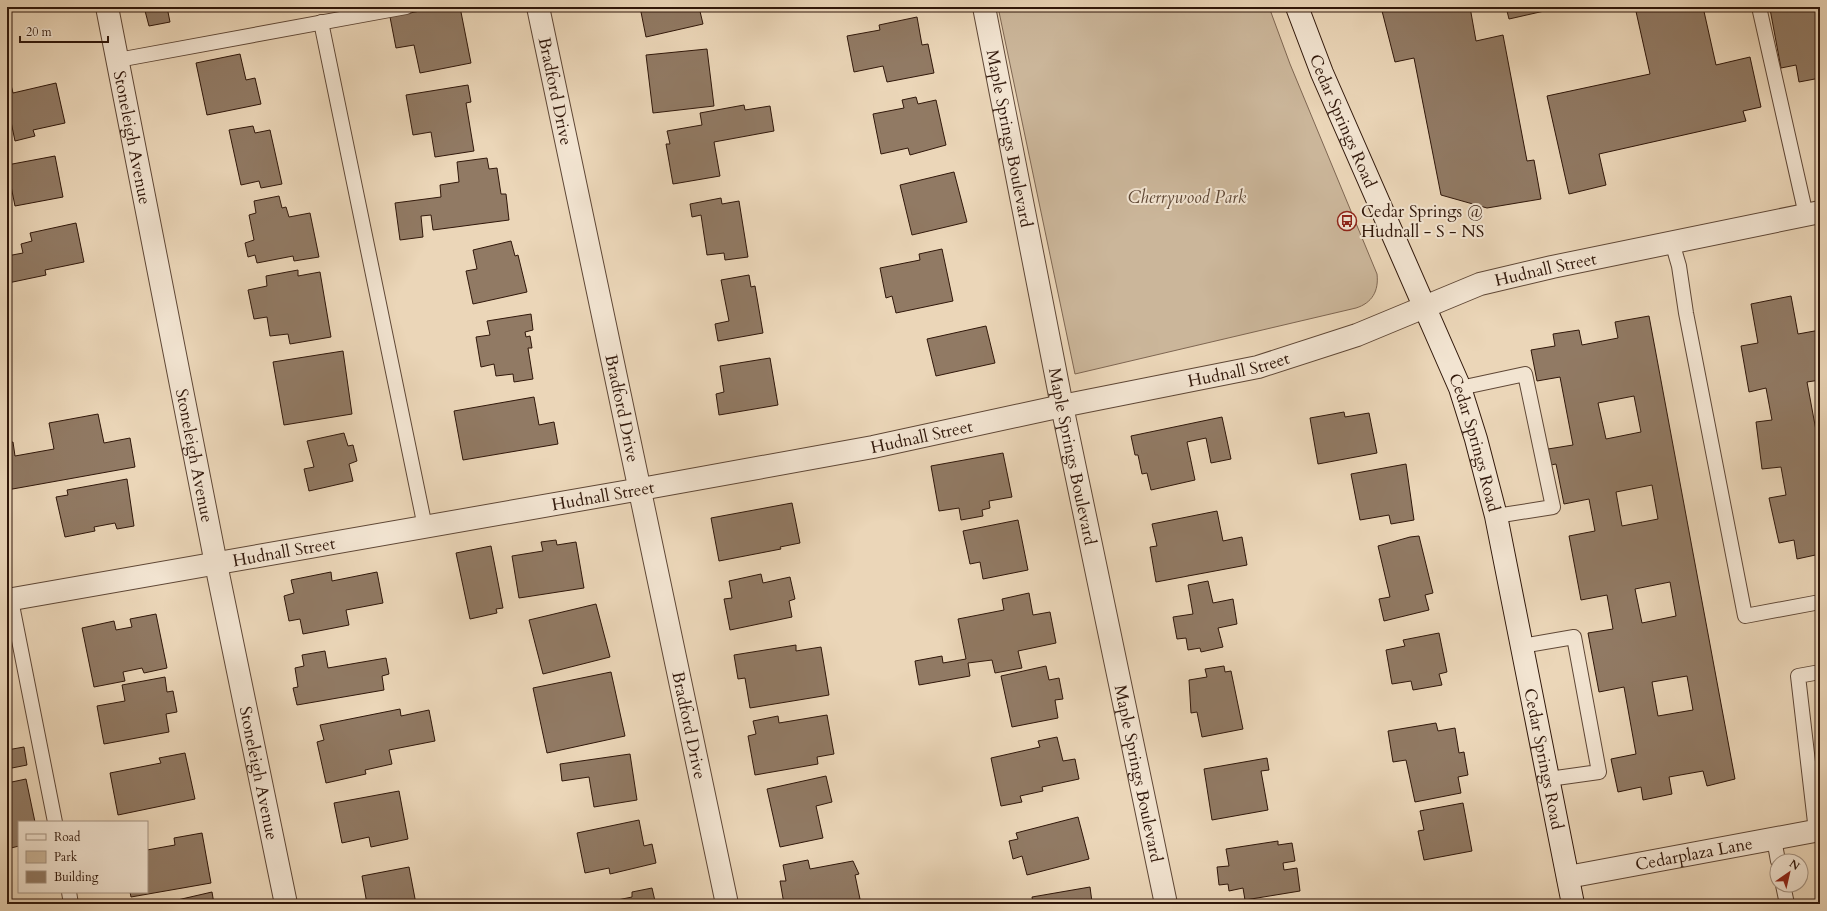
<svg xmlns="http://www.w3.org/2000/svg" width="1827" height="911" viewBox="0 0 1827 911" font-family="Cardo,serif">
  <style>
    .green { fill: #cbb69a; stroke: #7e6652 }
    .building { fill: #917a64; stroke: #30170a; fill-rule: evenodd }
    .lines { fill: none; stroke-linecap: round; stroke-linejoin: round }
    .service-casing { stroke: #5f4736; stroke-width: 16 }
    .minor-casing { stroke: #5f4736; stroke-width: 24 }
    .tertiary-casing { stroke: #5f4736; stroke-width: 24 }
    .secondary-casing { stroke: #30170a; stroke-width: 24 }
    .service { stroke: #f2e4d1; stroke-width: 14 }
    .minor { stroke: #f2e4d1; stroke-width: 22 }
    .tertiary { stroke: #f2e4d1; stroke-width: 22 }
    .secondary { stroke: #f2e4d1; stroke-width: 22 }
    .labels { text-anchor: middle; stroke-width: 4; stroke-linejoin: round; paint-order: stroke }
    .street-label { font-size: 17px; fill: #30170a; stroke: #f2e4d1 }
    .park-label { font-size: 17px; font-style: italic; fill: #5e4735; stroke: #f2e4d1 }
    .poi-label { font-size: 17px; fill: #30170a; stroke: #f2e4d1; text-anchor: start }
  </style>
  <rect width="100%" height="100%" fill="#ebd6b8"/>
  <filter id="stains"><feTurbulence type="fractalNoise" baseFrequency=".005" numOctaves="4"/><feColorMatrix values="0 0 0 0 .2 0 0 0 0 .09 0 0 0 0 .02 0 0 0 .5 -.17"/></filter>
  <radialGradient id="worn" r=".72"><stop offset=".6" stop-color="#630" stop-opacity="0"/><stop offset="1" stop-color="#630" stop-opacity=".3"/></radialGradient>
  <!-- green -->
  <path class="green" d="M998 7H1269L1290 64 1377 274C1379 291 1372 303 1356 308L1075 374Z"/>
  <!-- building -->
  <g class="building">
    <path d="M144 7H167L170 22 149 26Z"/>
    <path d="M440 7H460L471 63 420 73 414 45 396 48 390 17Z"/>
    <path d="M640 7H699L703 24 646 37Z"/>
    <path d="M1381 7H1470L1476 41 1503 35 1527 161 1534 160 1541 199 1487 208 1441 195 1414 58 1395 62Z"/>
    <path d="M1506 7H1562L1509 19Z"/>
    <path d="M1635 7H1703L1716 65 1750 57 1761 107 1743 111 1746 121 1599 154 1606 185 1569 194 1547 96 1650 74Z"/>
    <path d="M1774 7H1820V78L1799 82 1796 65 1781 68 1770 9H1774Z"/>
    <path d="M917 17 922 45 928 44 934 73 887 82 883 66 854 72 847 36 880 30 879 25Z"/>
    <path d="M707 49 714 106 653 113 646 55Z"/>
    <path d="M240 54 246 80 255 78 261 104 207 115 196 63Z"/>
    <path d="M9 77 13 93 56 83 65 123 33 130 35 136 15 141 9 112H7V78Z"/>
    <path d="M468 85 471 102 466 103 474 151 435 157 431 132 413 135 406 95Z"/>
    <path d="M916 97 918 104 936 100 946 145 910 155 908 148 881 154 873 114 904 108 902 100Z"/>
    <path d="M744 105 745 110 770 106 774 131 714 142 720 176 673 184 666 144H670L667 131 702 125 700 113Z"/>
    <path d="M253 126 255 133 270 130 282 184 261 188 259 181 241 185 229 130Z"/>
    <path d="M55 156 63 197 15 206 11 186 7 187V165Z"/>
    <path d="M487 158 489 169 497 168 501 194H506L509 220 433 230 431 215 421 216 423 237 400 240 395 203 441 197 440 185 459 182 457 162Z"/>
    <path d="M954 172 967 222 912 235 900 185Z"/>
    <path d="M279 196 282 208 286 207 289 217 310 213 319 257 294 261 293 256 257 263 255 255 248 257 245 243 254 240 249 215 256 213 254 201Z"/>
    <path d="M721 198 722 204 739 201 748 257 725 260 724 253 707 255 701 215 692 217 690 204Z"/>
    <path d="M76 223 84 262 45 270 46 275 8 283 7 256 23 253 21 244 32 241 30 233Z"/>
    <path d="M511 241 515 256 518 255 527 292 473 304 466 271 477 269 473 250Z"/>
    <path d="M942 249 953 301 896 313 892 296 886 298 880 268 920 260 919 254Z"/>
    <path d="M298 270V276L320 272 331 337 290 344 288 334 270 336 267 317 254 319 248 290 267 286 266 276Z"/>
    <path d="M749 275 751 287 755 286 763 333 718 341 715 324 729 321 721 280Z"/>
    <path d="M1791 296 1798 334 1820 330V380L1807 382 1820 452V554L1797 559 1794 540 1779 543 1769 498 1786 495 1781 467 1762 469 1756 422 1772 420 1766 388 1749 392 1741 346 1758 343 1751 304Z"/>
    <path d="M531 314 533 330 525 332 526 337 530 336 532 348H528L533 379 514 382 513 374 496 376 494 364 481 367 476 337 490 335 487 321Z"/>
    <path d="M1649 316 1735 779 1707 786 1703 771 1669 777 1672 794 1643 800 1641 787 1618 792 1611 759 1636 754 1624 687 1599 692 1588 633 1613 629 1607 595 1581 600 1569 536 1595 531 1589 499 1564 504 1556 464 1551 465 1548 449 1573 445 1560 377 1537 381 1531 350 1555 346 1553 334 1579 330 1582 345 1618 338 1615 322ZM1634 396 1641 432 1606 439 1598 403ZM1652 485 1658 519 1622 526 1616 492ZM1670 582 1676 616 1642 623 1635 589ZM1687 676 1693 710 1658 716 1652 682Z"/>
    <path d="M986 326 995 363 936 376 927 339Z"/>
    <path d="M343 351 352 414 284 425 273 362Z"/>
    <path d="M770 358 778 405 719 415 716 394 724 392 720 366Z"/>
    <path d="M534 397 539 425 554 422 558 444 463 460 454 411Z"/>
    <path d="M1344 412 1345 417 1369 413 1377 453 1318 464 1310 418Z"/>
    <path d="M98 414 104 443 130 438 135 467 7 490V443L13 442 15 456 54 449 49 423Z"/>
    <path d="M1222 417 1231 459 1211 463 1206 438 1187 442 1195 480 1151 490 1147 473 1142 474 1138 455H1135L1131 436Z"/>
    <path d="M344 433 348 446 353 445 357 461 349 464 353 481 309 491 304 469 314 467 307 441Z"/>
    <path d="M1003 453 1012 497 989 501 990 508 982 510 983 516 961 520 959 508 939 511 931 466Z"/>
    <path d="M1406 464 1414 520 1391 524 1389 515 1360 520 1351 474Z"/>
    <path d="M127 479 134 526 117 529 115 523 94 527 95 531 65 537 56 497 68 495 67 490Z"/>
    <path d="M792 503 800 543 780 547 781 549 719 561 711 518Z"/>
    <path d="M1217 511 1223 541 1242 537 1247 565 1156 582 1150 547 1157 546 1152 524Z"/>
    <path d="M1018 520 1028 570 983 579 980 562 970 564 963 531Z"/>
    <path d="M1419 536 1433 593 1425 595 1429 610 1384 621 1379 599 1390 597 1378 546 1410 537Z"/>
    <path d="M556 540 557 545 576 542 584 588 519 598 512 556 543 551 541 542Z"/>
    <path d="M491 546 503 608 496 609 497 613 470 619 456 553Z"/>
    <path d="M331 572 332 581 377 572 383 603 346 610 349 625 303 634 300 619 289 621 284 596 294 593 291 580Z"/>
    <path d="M761 574 763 583 790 577 795 599 789 601 792 617 730 630 724 599 732 598 729 581Z"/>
    <path d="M1208 581 1213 603 1233 599 1237 624 1218 628 1223 647 1201 652 1200 648 1188 650 1186 638 1177 639 1173 617 1193 614 1188 585Z"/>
    <path d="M1029 593 1033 615 1050 612 1056 643 1018 651 1022 668 995 673 992 660 968 663 970 676 919 685 915 661 942 656 943 663 966 659 958 619 1004 610 1002 599Z"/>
    <path d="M596 604 610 657 543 674 529 620Z"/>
    <path d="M156 614 167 668 144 673 142 668 123 672 125 681 94 687 82 628 114 621 116 630 132 627 130 619Z"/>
    <path d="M1439 633 1447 672 1439 674 1442 685 1413 690 1411 681 1392 684 1386 650 1405 646 1403 640Z"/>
    <path d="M796 645V651L821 647 829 695 750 708 745 678 738 679 734 655Z"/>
    <path d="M325 651 328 668 386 658 389 674 382 676 384 690 297 705 293 688 298 687 295 668 304 666 302 655Z"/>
    <path d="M1046 666 1049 680 1059 678 1063 699 1055 700 1058 718 1012 727 1001 676Z"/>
    <path d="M1224 666 1225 672 1231 671 1243 729 1202 737 1197 712 1191 713 1189 680 1207 677 1205 669Z"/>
    <path d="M611 672 625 736 547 753 533 688Z"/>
    <path d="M165 677 167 692 173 691 177 712 166 714 169 732 104 744 97 706 125 701 122 685Z"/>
    <path d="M400 709 401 716 429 710 435 741 389 750 392 764 365 770 366 774 326 783 317 742 324 740 320 725Z"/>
    <path d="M827 715 834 754 817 757 818 764 755 775 748 736 756 734 753 721 778 716 779 723Z"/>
    <path d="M1436 723 1438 731 1455 728 1459 753 1464 752 1468 775 1458 777 1461 793 1415 802 1406 760 1393 762 1388 731Z"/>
    <path d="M1057 737 1063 761 1075 759 1079 779 1042 787 1043 791 1020 796 1022 802 1001 806 991 758 1040 747 1038 741Z"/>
    <path d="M24 747 27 765 7 769V750Z"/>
    <path d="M185 753 195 799 118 815 110 773 161 763 159 758Z"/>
    <path d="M630 754 637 800 594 807 589 777 562 781 560 764Z"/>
    <path d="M1267 758 1269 770 1261 771 1268 810 1212 820 1204 769Z"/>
    <path d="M826 776 832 802 816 806 823 838 780 847 767 789Z"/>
    <path d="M26 779 35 822H19V846L7 849V783Z"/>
    <path d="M399 791 408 839 371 847 369 837 342 843 334 803Z"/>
    <path d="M1463 803 1472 851 1424 860 1418 831 1424 830 1420 811Z"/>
    <path d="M1078 817 1089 859 1027 875 1022 856 1013 859 1009 841 1018 839 1016 833Z"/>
    <path d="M639 820 644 846 652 844 656 863 610 874 609 868 585 873 577 833Z"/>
    <path d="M202 833 211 883 131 897 130 892H147V850L175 845 174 838Z"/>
    <path d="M1278 841V845L1292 843 1295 861 1283 863 1284 870 1297 868 1300 891 1245 900 1243 888 1229 891 1228 884 1219 885 1217 867 1229 866 1226 849Z"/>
    <path d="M808 860 810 869 853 861 859 874 855 875 860 899 841 903 842 904H784L780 881H786L783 865Z"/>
    <path d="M409 867 416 904H367L362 876Z"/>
    <path d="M1090 887 1092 902 1098 901V904H1033L1032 897Z"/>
    <path d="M652 888 655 901 664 900 665 904H598L632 897V892Z"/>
    <path d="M212 892 214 904H160Z"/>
    <path d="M1489 900 1490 904H1469Z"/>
  </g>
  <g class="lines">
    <defs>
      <g id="service">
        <path d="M1759 7 1806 215"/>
        <path d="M321 22 425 527"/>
        <path d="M118 60 406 7"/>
        <path d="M1672 242 1679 266 1686 313 1745 616 1820 602"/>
        <path d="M1460 388 1525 374 1553 507 1496 516"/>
        <path d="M11 600 55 822"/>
        <path d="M1522 646 1574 637 1599 772 1549 779"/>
        <path d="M1816 831 1798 676 1820 672"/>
        <path d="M1774 839 1778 861"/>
        <path d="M1783 885 1787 904"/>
        <path d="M69 892 71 904"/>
      </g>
      <g id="minor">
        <path id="s1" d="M107 7 216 564 286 904"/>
        <path id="s2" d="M538 7 727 904"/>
        <path id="s3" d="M984 7 1062 406 1166 904"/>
        <path id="s4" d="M1568 877 1820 830"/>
      </g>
      <g id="tertiary">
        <path id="s5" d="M7 600 641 489 873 447 1062 406 1258 367 1357 335 1480 284 1552 267 1820 212"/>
      </g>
      <g id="secondary">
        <path id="s6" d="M1297 7 1322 73 1460 388 1476 439 1496 516 1573 904"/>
      </g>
    </defs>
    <!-- service casing -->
    <use href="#service" class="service-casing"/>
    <!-- minor casing -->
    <use href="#minor" class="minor-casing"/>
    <!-- tertiary casing -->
    <use href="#tertiary" class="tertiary-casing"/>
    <!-- secondary casing -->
    <use href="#secondary" class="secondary-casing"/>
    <!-- service -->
    <use href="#service" class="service"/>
    <!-- minor -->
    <use href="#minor" class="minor"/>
    <!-- tertiary -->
    <use href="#tertiary" class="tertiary"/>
    <!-- secondary -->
    <use href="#secondary" class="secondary"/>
  </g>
  <!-- icons -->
  <defs>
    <symbol id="bus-ring" viewBox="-11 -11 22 22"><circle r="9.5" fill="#f2e4d1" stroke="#8f2418" stroke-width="1.5"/><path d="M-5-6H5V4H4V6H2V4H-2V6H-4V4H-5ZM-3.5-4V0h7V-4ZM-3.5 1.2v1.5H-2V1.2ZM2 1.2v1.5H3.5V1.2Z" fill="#8f2418"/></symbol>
  </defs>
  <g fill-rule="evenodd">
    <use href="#bus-ring" x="1336" y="210" width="22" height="22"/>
  </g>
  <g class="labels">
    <!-- street labels -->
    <g class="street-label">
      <text dy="6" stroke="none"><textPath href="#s2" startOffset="86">Bradford Drive</textPath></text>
      <text dy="6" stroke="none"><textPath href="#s6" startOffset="123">Cedar Springs Road</textPath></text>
      <text dy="6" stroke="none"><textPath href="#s1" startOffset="133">Stoneleigh Avenue</textPath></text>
      <text dy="6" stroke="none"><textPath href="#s3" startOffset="134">Maple Springs Boulevard</textPath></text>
      <text dy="6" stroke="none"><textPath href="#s5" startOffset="1577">Hudnall Street</textPath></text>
      <text dy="6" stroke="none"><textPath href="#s5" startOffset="1253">Hudnall Street</textPath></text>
      <text dy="6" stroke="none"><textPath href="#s2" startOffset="410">Bradford Drive</textPath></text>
      <text dy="6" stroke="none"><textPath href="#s5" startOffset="929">Hudnall Street</textPath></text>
      <text dy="6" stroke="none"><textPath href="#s6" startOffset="471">Cedar Springs Road</textPath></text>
      <text dy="6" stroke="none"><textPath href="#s1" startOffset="457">Stoneleigh Avenue</textPath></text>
      <text dy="6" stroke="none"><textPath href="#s3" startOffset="458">Maple Springs Boulevard</textPath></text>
      <text dy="6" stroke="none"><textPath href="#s5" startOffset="605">Hudnall Street</textPath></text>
      <text dy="6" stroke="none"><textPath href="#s5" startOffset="281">Hudnall Street</textPath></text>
      <text dy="6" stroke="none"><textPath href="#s2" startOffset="734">Bradford Drive</textPath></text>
      <text dy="6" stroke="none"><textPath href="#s6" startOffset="795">Cedar Springs Road</textPath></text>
      <text dy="6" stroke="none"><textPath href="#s1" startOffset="781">Stoneleigh Avenue</textPath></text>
      <text dy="6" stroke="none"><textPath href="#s3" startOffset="782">Maple Springs Boulevard</textPath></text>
      <text dy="6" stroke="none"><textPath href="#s4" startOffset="128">Cedarplaza Lane</textPath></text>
    </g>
    <!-- park labels -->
    <g class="park-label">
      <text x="1187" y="203">Cherrywood Park</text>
    </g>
    <!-- poi labels -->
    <g class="poi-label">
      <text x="1361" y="217">Cedar Springs @<tspan x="1361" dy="20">Hudnall - S - NS</tspan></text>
    </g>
  </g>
  <!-- margin -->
  <rect width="1827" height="911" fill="none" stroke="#ebd6b8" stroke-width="24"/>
  <rect x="8" y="8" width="1811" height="895" fill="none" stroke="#30170a" stroke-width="2"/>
  <rect x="12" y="12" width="1803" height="887" fill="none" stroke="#30170a"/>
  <!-- legend -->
  <rect x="18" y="821" width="130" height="72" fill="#f2e4d1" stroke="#a49281"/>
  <rect x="26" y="834" width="20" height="6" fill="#f2e4d1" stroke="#a49281"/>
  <text x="54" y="841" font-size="12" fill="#30170a">Road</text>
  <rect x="26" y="851" width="20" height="12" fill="#cbb69a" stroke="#a49281"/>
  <text x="54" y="861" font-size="12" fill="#30170a">Park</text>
  <rect x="26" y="871" width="20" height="12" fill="#917a64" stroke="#a49281"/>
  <text x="54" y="881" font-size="12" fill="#30170a">Building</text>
  <!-- north arrow -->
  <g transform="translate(1789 873) rotate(34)"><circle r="19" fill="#f2e4d1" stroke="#a49281"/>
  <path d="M0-3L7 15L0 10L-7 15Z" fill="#8f2418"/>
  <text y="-6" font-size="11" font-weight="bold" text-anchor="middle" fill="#30170a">N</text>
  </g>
  <!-- scale -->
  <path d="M20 36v6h88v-6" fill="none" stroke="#30170a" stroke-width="2"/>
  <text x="26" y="36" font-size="12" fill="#30170a" stroke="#f2e4d1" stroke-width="3" paint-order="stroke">20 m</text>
  <rect width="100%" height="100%" filter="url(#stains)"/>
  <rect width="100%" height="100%" fill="url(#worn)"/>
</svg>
